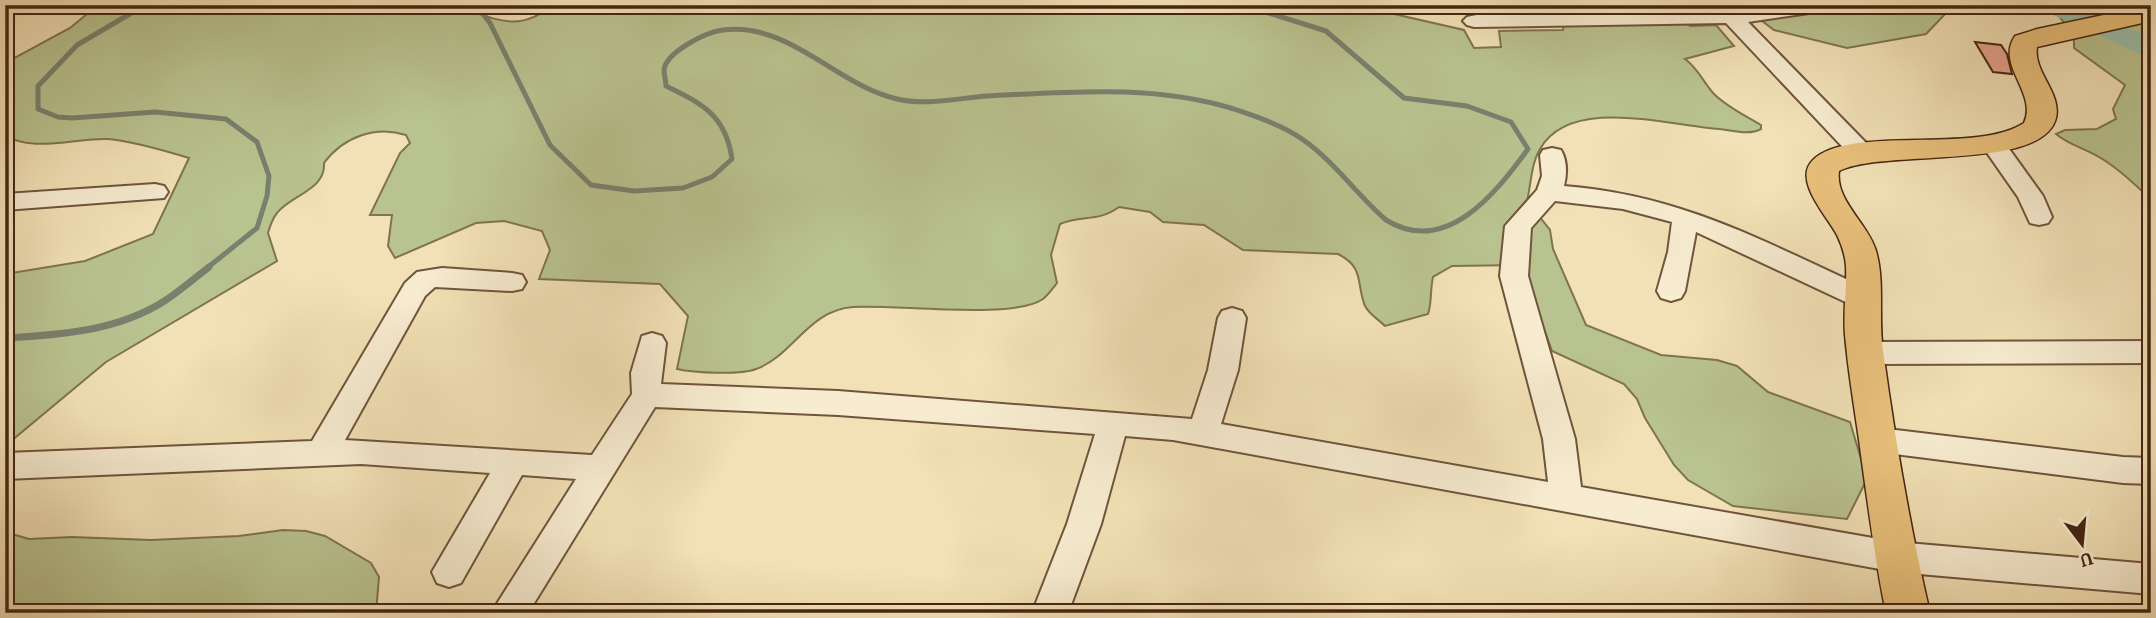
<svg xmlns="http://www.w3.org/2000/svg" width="2156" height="618" viewBox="0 0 2156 618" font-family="Alegreya,serif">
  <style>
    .green { fill: #b9c38f; stroke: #7f7451; stroke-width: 2 }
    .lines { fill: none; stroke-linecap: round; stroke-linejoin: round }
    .stream-far1 { stroke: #79816e; stroke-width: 5 }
    .stream { stroke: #79816e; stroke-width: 7 }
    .river { fill: #9cbeab; fill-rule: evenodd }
    .building { fill: #e8a48c; stroke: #452513; stroke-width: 2 }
    .minor-casing { stroke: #70543c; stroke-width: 4 }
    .major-casing { stroke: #452513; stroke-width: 3 }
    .minor { fill: #f7ecd0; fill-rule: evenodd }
    .major { fill: #e9c07b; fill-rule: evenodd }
  </style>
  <rect width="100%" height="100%" fill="#f2e1b6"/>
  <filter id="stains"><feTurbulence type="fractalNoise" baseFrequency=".00286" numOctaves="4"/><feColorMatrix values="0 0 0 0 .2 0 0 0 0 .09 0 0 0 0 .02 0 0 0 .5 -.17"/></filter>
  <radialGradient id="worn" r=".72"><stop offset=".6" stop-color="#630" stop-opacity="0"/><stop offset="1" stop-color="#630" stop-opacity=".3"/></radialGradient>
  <!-- green -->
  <g class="green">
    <path d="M98 5H461L464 9C497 20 522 32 552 5H1372L1381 11 1464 30 1474 48 1501 47 1499 31 1563 30 1564 24 1549 5H1668L1690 26 1716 25 1734 46 1685 59C1698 68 1703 82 1714 94 1727 107 1746 116 1761 125V129C1748 136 1732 130 1719 129 1670 126 1571 95 1540 149 1531 164 1531 185 1527 201L1550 230 1553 249 1586 325 1661 355 1717 360 1737 366 1768 392 1850 422 1867 479 1847 519 1733 506 1688 480 1674 465 1645 418 1637 399 1624 384 1552 351 1521 265 1452 266 1433 277C1430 290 1432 302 1428 314L1385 326C1379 320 1369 314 1365 306 1356 285 1365 267 1338 254L1243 250 1204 225 1163 222 1150 212 1119 207C1097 223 1082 214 1060 224L1051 255 1057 283C1053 288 1048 295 1043 299 1013 320 894 304 853 307 808 310 793 356 756 369 741 375 694 373 677 369L688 316 660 284 539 279 550 250 542 231 504 221 476 223 395 258 388 246 392 215H370L400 153 410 143 406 135C376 125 343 137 324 163 326 190 291 195 277 213 272 219 270 226 268 233L277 261 106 362 5 446V274L85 261 153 234 189 158C166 151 132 141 108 139 80 137 28 154 5 134V63L70 28Z"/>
    <path d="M1741 5H1958L1947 12 1926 34 1847 48 1774 30Z"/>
    <path d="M2035 5H2151V200C2135 184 2118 168 2099 157 2084 148 2069 145 2056 134L2065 130 2097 129 2116 119 2113 109 2125 85 2074 48V36L2059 16Z"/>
    <path d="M5 526 12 534 29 539 72 537 151 540 239 536 283 530 306 531 325 536 371 563 379 577 376 613H5Z"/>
  </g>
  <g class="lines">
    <!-- stream-far1 -->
    <g class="stream-far1">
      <path d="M145 5 77 45 38 86V109L58 117 72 118 155 112 226 119 257 142 269 176 267 196 257 228 207 268"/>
      <path d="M476 5 490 23 550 145 591 185 634 191 683 188 712 177 732 159C726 116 703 104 666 86 666 81 664 75 664 70 666 52 706 32 723 30 790 22 836 85 897 99 926 106 958 98 987 96 1070 92 1154 84 1234 109 1257 117 1282 125 1302 139 1334 161 1357 195 1386 220 1446 257 1496 193 1528 149L1511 122 1467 106 1404 98 1326 31 1243 5"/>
    </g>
    <!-- stream -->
    <path class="stream" d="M5 338C60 335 119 331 166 300 181 290 195 278 209 267"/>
    <!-- river -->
    <path class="river" d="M2042 5H2078L2151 39V59L2045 11Z"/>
  </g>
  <!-- building -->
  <path class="building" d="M1975 42 2001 45 2007 54 2012 74 1993 72Z"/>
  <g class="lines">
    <defs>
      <g id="minor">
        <path d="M1780 5 1819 7 1816 11 1809 13 1748 22 1871 148 1874 153 1871 158 1862 160 1853 158 1726 23 1474 27 1467 25 1463 21 1467 17C1499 9 1536 12 1569 12 1639 12 1711 16 1780 5Z"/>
        <path d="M1993 137 2002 139 2043 196 2052 217 2048 223 2039 225 2030 223 2018 197 1981 144 1984 139Z"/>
        <path d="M1552 148 1561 150C1567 160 1567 174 1564 186 1683 195 1766 243 1872 291L1876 298 1872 305 1862 308 1852 305 1696 232 1685 291 1681 298 1671 301 1661 298 1657 291 1668 252 1672 222 1623 209 1555 201 1531 228 1528 276 1575 439 1581 487 1896 542 2151 564V594L1896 572 1173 440 1125 436 1101 524 1068 613H1032L1067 524 1095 434 838 415 655 407 528 613H491L576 479 522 475 461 583 449 587 437 583 432 572 490 473 361 464 5 479V453L312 441 405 283 417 272 442 268 512 273 522 275 526 282 522 289 512 291 435 287 425 296 345 440 592 455 632 394 631 373 642 336 652 333 662 336 666 343 661 384 838 391 1192 419 1208 370 1218 318 1222 311 1232 308 1242 311 1246 318 1238 370 1221 424 1548 482 1543 439 1500 276 1505 226 1537 190 1542 176 1540 155 1543 150Z"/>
        <path d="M155 184 164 186 168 192 164 198 5 210V194Z"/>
        <path d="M2151 341V363L1865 364 1855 361 1850 353 1855 345 1865 342Z"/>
        <path d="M1879 428 2123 457 2151 458V484L2123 483 1879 452 1868 449 1863 440 1868 431Z"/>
      </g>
      <path id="major" d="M2151 5V21L2037 47C2033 72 2062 93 2056 118 2043 172 1883 148 1839 171 1835 201 1868 223 1876 251 1885 281 1878 319 1883 351 1895 439 1910 527 1930 613H1886C1874 555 1867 498 1859 440 1854 405 1848 370 1845 335 1843 311 1847 289 1846 266 1845 255 1842 245 1837 235 1828 217 1792 180 1813 160 1850 124 1976 155 2024 123 2038 93 1995 65 2015 36L2037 29Z"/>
    </defs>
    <!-- minor casing -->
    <use href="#minor" class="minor-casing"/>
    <!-- major casing -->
    <use href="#major" class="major-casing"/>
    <!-- minor -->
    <use href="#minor" class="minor"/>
    <!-- major -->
    <use href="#major" class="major"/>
  </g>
  <!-- margin -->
  <rect width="2156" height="618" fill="none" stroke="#f2e1b6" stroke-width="28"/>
  <rect x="7" y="7" width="2142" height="604" fill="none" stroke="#452513" stroke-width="3.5"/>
  <rect x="14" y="14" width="2128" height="590" fill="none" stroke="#452513" stroke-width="2"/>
  <!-- north arrow -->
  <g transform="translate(2082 544) rotate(164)" stroke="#f7ecd0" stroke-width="5" paint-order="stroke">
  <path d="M0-5L12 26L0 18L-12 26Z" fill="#452513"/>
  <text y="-10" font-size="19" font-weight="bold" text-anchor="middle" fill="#452513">U</text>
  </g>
  <rect width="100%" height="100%" filter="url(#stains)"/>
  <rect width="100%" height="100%" fill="url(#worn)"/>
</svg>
